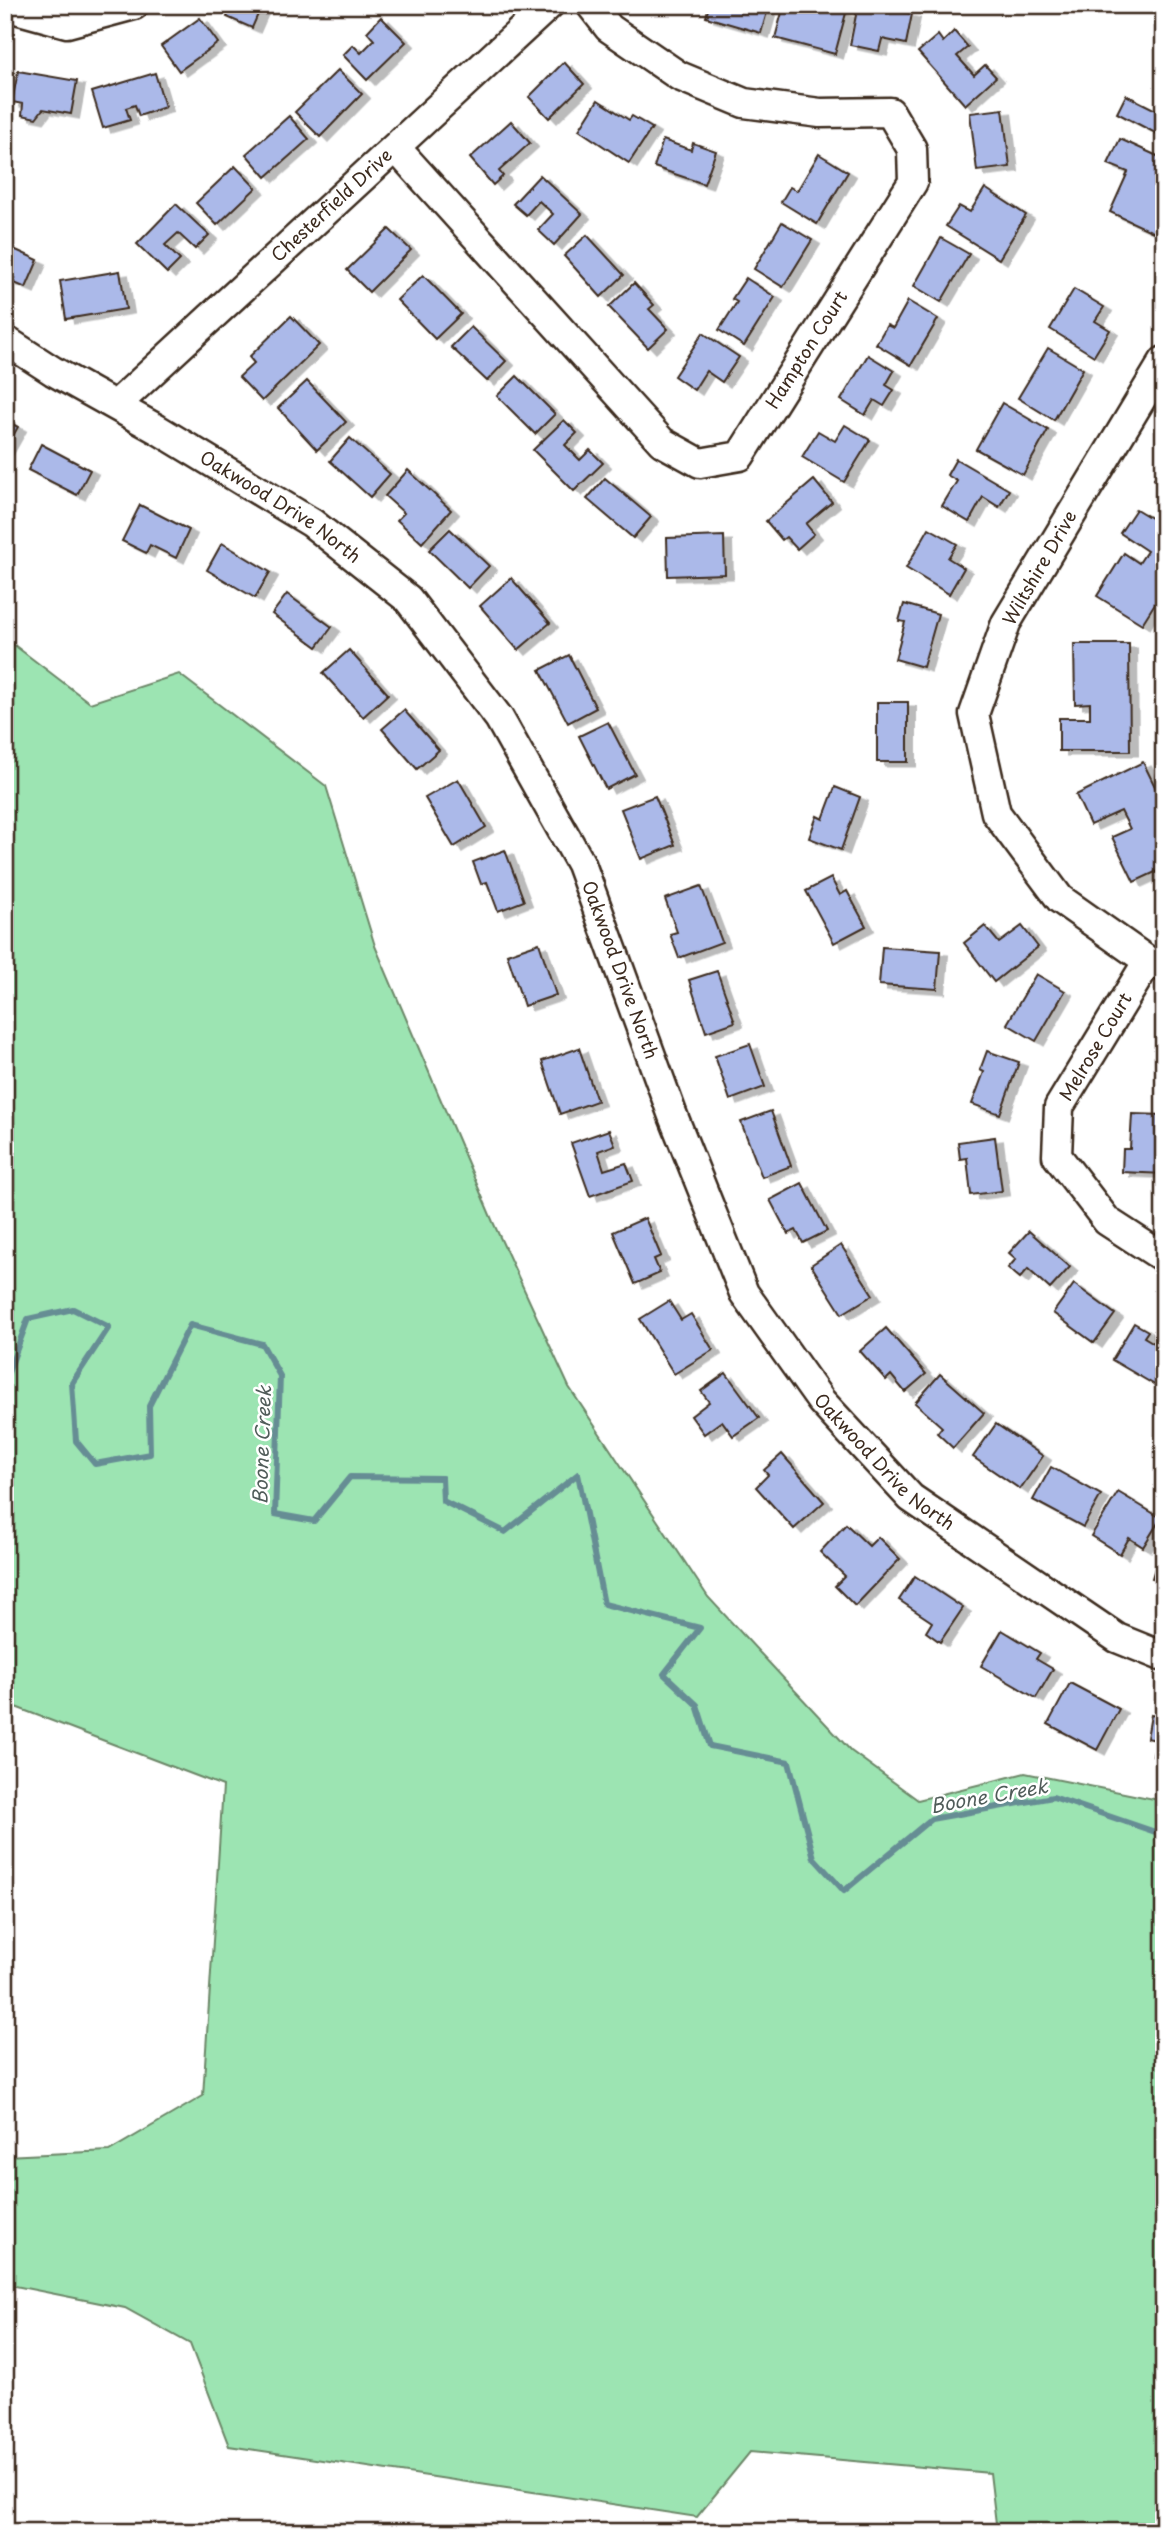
<svg xmlns="http://www.w3.org/2000/svg" width="1169" height="2537" viewBox="0 0 1169 2537" font-family="'Playpen Sans',sans-serif">
  <style>
    .green { fill: #9ce4b2; stroke: #6c8768; stroke-width: 2 }
    .lines { fill: none; stroke-linecap: round; stroke-linejoin: round }
    .stream { stroke: #668d94; stroke-width: 6 }
    .building { fill: #abb9e9; stroke: #3b2a1e; stroke-width: 2; filter: url(#shadow) }
    .minor-casing { stroke: #3b2a1e; stroke-width: 33 }
    .minor { stroke: #fff; stroke-width: 28 }
    .labels { text-anchor: middle; stroke-width: 5; stroke-linejoin: round; paint-order: stroke }
    .street-label { font-size: 18px; fill: #3b2a1e; stroke: #fff }
    .water-label { font-size: 19px; font-style: italic; fill: #505c59; stroke: #fff }
  </style>
  <defs>
    <filter id="shadow"><feDropShadow dx="8" dy="4.5" stdDeviation="0" flood-color="#0004"/></filter>
  </defs>
  <rect width="100%" height="100%" fill="#fff"/>
  <filter id="ink" filterUnits="userSpaceOnUse"><feTurbulence type="fractalNoise" baseFrequency=".0143" numOctaves="2"/><feDisplacementMap in="SourceGraphic" scale="14" xChannelSelector="R" yChannelSelector="G"/><feConvolveMatrix kernelMatrix="1 2 1 2 8 2 1 2 1" color-interpolation-filters="sRGB"/></filter>
  <g filter="url(#ink)">
    <!-- green -->
    <path class="green" d="M5 638 90 703 179 674 326 786 375 946 493 1222 569 1387 708 1597 851 1751 918 1800 1025 1773 1164 1801V2517L1158 2532H997L990 2473 750 2452 697 2517 229 2446 190 2344 125 2308 5 2284V2156L109 2151 203 2096 223 1786 5 1703Z"/>
    <g class="lines">
      <!-- stream -->
      <path class="stream" d="M5 1381 28 1319 73 1309 109 1327 72 1383 76 1441 95 1464 150 1454 149 1406 190 1325 262 1344 280 1376 275 1514 314 1521 350 1477 442 1478 443 1501 505 1532 578 1474 604 1604 700 1628 664 1674 697 1705 710 1746 789 1762 814 1858 844 1891 931 1819 1053 1797 1164 1835"/>
    </g>
    <!-- building -->
    <g class="building">
      <path d="M232 5H262L252 28 227 17Z"/>
      <path d="M709 5H769L761 33 706 17Z"/>
      <path d="M784 5H818L846 13 835 54 775 38Z"/>
      <path d="M858 5 874 8 875 5H899L898 11 912 14 906 44 882 39 879 51 850 45Z"/>
      <path d="M381 17 406 42 367 80 343 55 353 45 361 53 374 40 367 32Z"/>
      <path d="M200 18 218 43 179 71 161 46Z"/>
      <path d="M954 31 968 47 957 56 974 75 985 65 996 77 965 105 918 52 938 35 943 42Z"/>
      <path d="M564 62 584 84 549 118 529 97Z"/>
      <path d="M338 70 362 94 320 137 295 112Z"/>
      <path d="M18 71 77 81 71 114 43 109 36 118 22 115 23 104 12 102Z"/>
      <path d="M155 73 165 107 139 116 135 105 126 108 130 120 103 128 92 92Z"/>
      <path d="M1126 95 1164 114V126L1159 135 1117 113Z"/>
      <path d="M598 100 629 120 632 116 652 128 629 163 579 130Z"/>
      <path d="M1003 109 1010 167 977 171 970 113Z"/>
      <path d="M289 116 309 139 266 177 246 154Z"/>
      <path d="M511 121 530 143 499 171 503 176 493 185 470 158Z"/>
      <path d="M1120 139 1164 159V213L1155 233 1110 212 1128 172 1108 164Z"/>
      <path d="M663 140 691 150 693 143 716 151 704 184 654 167Z"/>
      <path d="M819 154 848 172 817 224 781 202 790 187 797 191Z"/>
      <path d="M235 166 256 188 217 225 196 203Z"/>
      <path d="M540 175 582 214 554 245 538 230 553 214 539 201 526 215 513 204Z"/>
      <path d="M985 188 1026 215 999 259 946 226 959 206 970 212Z"/>
      <path d="M176 204 209 235 195 249 178 233 165 245 180 260 167 273 137 244Z"/>
      <path d="M782 222 812 240 783 287 754 269Z"/>
      <path d="M389 229 411 250 369 292 347 270Z"/>
      <path d="M587 235 624 275 601 297 564 256Z"/>
      <path d="M941 238 969 254 941 302 914 286Z"/>
      <path d="M5 245 38 260 26 288 5 279Z"/>
      <path d="M120 271 126 309 66 319 60 281Z"/>
      <path d="M423 275 461 314 435 339 397 300Z"/>
      <path d="M746 278 775 297 744 346 719 330 737 302 732 299Z"/>
      <path d="M634 283 654 305 649 309 668 329 648 348 609 307Z"/>
      <path d="M1074 289 1104 307 1095 321 1110 330 1094 356 1050 329Z"/>
      <path d="M908 301 938 319 911 365 876 344 887 325 893 328Z"/>
      <path d="M291 316 319 345 262 401 239 377 254 363 249 357Z"/>
      <path d="M471 327 506 361 487 381 451 347Z"/>
      <path d="M703 333 739 357 722 382 706 371 694 390 674 376Z"/>
      <path d="M1048 348 1083 369 1054 420 1018 398Z"/>
      <path d="M868 355 894 371 886 385 894 390 884 406 874 400 865 415 841 400Z"/>
      <path d="M517 376 555 414 535 434 497 396Z"/>
      <path d="M307 381 346 422 317 450 278 408Z"/>
      <path d="M1002 403 1048 430 1023 475 976 449Z"/>
      <path d="M5 420 18 427 5 450Z"/>
      <path d="M564 420 577 433 565 445 580 460 590 450 603 463 574 491 533 450Z"/>
      <path d="M845 425 870 440 844 482 802 457 818 431 835 441Z"/>
      <path d="M350 438 390 474 370 497 330 461Z"/>
      <path d="M41 444 90 470 77 495 28 470Z"/>
      <path d="M956 459 1009 490 999 507 983 497 969 522 942 506 957 481 947 475Z"/>
      <path d="M1164 462V485L1154 479Z"/>
      <path d="M408 470 451 510 422 543 397 520 404 513 385 496Z"/>
      <path d="M605 478 651 517 633 538 587 499Z"/>
      <path d="M814 480 832 502 806 524 814 534 797 549 786 537 782 540 766 521Z"/>
      <path d="M140 505 189 530 176 558 150 545 146 553 122 541Z"/>
      <path d="M1136 509 1164 526V589L1142 624 1097 596 1124 553 1139 563 1147 551 1120 533Z"/>
      <path d="M929 528 957 544 948 558 964 568 949 594 906 568Z"/>
      <path d="M450 529 489 566 468 588 429 550Z"/>
      <path d="M724 536 725 574 668 576 667 538Z"/>
      <path d="M222 543 270 572 255 598 207 570Z"/>
      <path d="M511 578 550 623 518 650 480 606Z"/>
      <path d="M287 594 332 627 317 647 272 614Z"/>
      <path d="M904 604 938 614 923 667 895 659 905 622 899 621Z"/>
      <path d="M1074 644H1129L1130 751H1059V718H1090V703L1075 704Z"/>
      <path d="M349 650 388 694 363 717 323 673Z"/>
      <path d="M569 655 596 708 568 723 540 670Z"/>
      <rect x="877" y="702" width="31" height="60"/>
      <path d="M404 710 439 750 417 769 382 729Z"/>
      <path d="M608 722 635 774 606 789 579 736Z"/>
      <path d="M1143 762 1164 805V868L1134 882 1112 837 1130 829 1121 811 1090 825 1076 795Z"/>
      <path d="M458 779 486 827 454 847 425 798Z"/>
      <path d="M835 787 860 797 841 850 809 838 817 816 823 819Z"/>
      <path d="M655 796 675 845 641 859 621 809Z"/>
      <path d="M505 850 524 901 498 911 487 882 481 884 473 862Z"/>
      <path d="M831 878 840 895 847 891 866 926 834 943 806 891Z"/>
      <path d="M701 886 722 942 679 958 670 934 677 932 665 899Z"/>
      <path d="M985 926 999 943 1022 926 1038 947 994 982 964 943Z"/>
      <path d="M539 943 556 995 524 1006 507 954Z"/>
      <path d="M882 947 940 951 937 989 879 985Z"/>
      <path d="M717 971 735 1022 706 1032 689 980Z"/>
      <path d="M1036 974 1065 991 1036 1041 1007 1024Z"/>
      <path d="M750 1044 765 1087 730 1100 715 1056Z"/>
      <path d="M579 1048 597 1101 560 1114 542 1061Z"/>
      <path d="M987 1051 1019 1062 1000 1114 972 1104 984 1072 980 1070Z"/>
      <path d="M771 1111 791 1166 762 1177 741 1122Z"/>
      <path d="M1132 1114 1164 1115V1174L1122 1172 1123 1149H1130Z"/>
      <path d="M609 1130 615 1145 598 1151 604 1170 626 1163 633 1181 590 1196 571 1143Z"/>
      <path d="M995 1137 1002 1191 971 1195 967 1158 960 1159 958 1142Z"/>
      <path d="M802 1183 827 1231 803 1243 796 1230 788 1234 770 1200Z"/>
      <path d="M645 1218 661 1256 654 1259 660 1273 635 1284 613 1232Z"/>
      <path d="M1029 1231 1070 1267 1050 1289 1028 1269 1020 1278 1008 1268 1016 1259 1009 1253Z"/>
      <path d="M841 1245 873 1295 842 1314 811 1265Z"/>
      <path d="M1074 1284 1115 1314 1094 1343 1053 1313Z"/>
      <path d="M669 1301 681 1320 691 1314 713 1350 674 1374 640 1319Z"/>
      <path d="M1134 1323 1148 1331 1144 1337 1164 1349V1382L1160 1388 1112 1360Z"/>
      <path d="M886 1328 926 1374 905 1392 891 1375 886 1380 860 1351Z"/>
      <path d="M726 1373 759 1418 733 1436 722 1421 704 1434 691 1416 709 1402 701 1391Z"/>
      <path d="M940 1374 984 1413 953 1448 937 1433 942 1427 915 1403Z"/>
      <path d="M996 1424 1043 1456 1020 1489 973 1457Z"/>
      <path d="M782 1454 824 1502 794 1529 756 1487 768 1475 764 1470Z"/>
      <path d="M1051 1467 1101 1495 1083 1527 1033 1500Z"/>
      <path d="M1118 1492 1161 1518 1143 1547 1129 1538 1120 1554 1091 1536Z"/>
      <path d="M846 1524 869 1546 878 1537 900 1559 855 1606 835 1586 845 1576 820 1552Z"/>
      <path d="M1164 1538V1581L1152 1578Z"/>
      <path d="M915 1576 963 1608 940 1642 926 1632 932 1622 899 1600Z"/>
      <path d="M1002 1630 1040 1653 1036 1659 1053 1669 1036 1698 981 1666Z"/>
      <path d="M1070 1683 1119 1709 1097 1750 1048 1724Z"/>
      <path d="M1151 1715 1164 1717V1758L1153 1756 1156 1740 1147 1738Z"/>
    </g>
    <g class="lines">
      <defs>
        <g id="minor">
          <path d="M5 6 67 23 134 5"/>
          <path id="s1" d="M396 148 662 442 700 463 740 456 913 182 912 149 890 112 820 113 744 103 679 76 609 28 591 5"/>
          <path id="s2" d="M5 340 53 371 157 429 312 523 408 599 499 718 581 864 673 1116 744 1293 821 1401 911 1498 1117 1638 1164 1657"/>
          <path d="M1164 361 1006 623 974 714 996 813 1060 899 1148 961 1164 967"/>
          <path id="s3" d="M116 405 549 5"/>
          <path d="M1148 961 1059 1107 1057 1156 1107 1221 1164 1258"/>
        </g>
      </defs>
      <!-- minor casing -->
      <use href="#minor" class="minor-casing"/>
      <!-- minor -->
      <use href="#minor" class="minor"/>
    </g>
  </g>
  <g class="labels">
    <!-- street labels -->
    <g class="street-label">
      <text dy="6" stroke="none"><textPath href="#s3" startOffset="294">Chesterfield Drive</textPath></text>
      <text dy="6" stroke="none"><textPath href="#s1" startOffset="606">Hampton Court</textPath></text>
      <text dy="6" stroke="none"><textPath href="#s2" startOffset="322">Oakwood Drive North</textPath></text>
      <text transform="translate(1040 568) rotate(-60)" y="6">Wiltshire Drive</text>
      <text dy="6" stroke="none"><textPath href="#s2" startOffset="910">Oakwood Drive North</textPath></text>
      <text transform="translate(1096 1047) rotate(-59)" y="6">Melrose Court</text>
      <text dy="6" stroke="none"><textPath href="#s2" startOffset="1477">Oakwood Drive North</textPath></text>
    </g>
    <!-- water labels -->
    <g class="water-label">
      <text transform="translate(262 1445) rotate(-88)" y="7">Boone Creek</text>
      <text transform="translate(989 1796) rotate(-10)" y="7">Boone Creek</text>
    </g>
  </g>
  <!-- margin -->
  <rect width="1169" height="2537" fill="none" stroke="#fff" stroke-width="28"/>
  <rect x="14" y="14" width="1141" height="2509" fill="none" stroke="#3b2a1e" stroke-width="2.5" filter="url(#ink)"/>
</svg>
